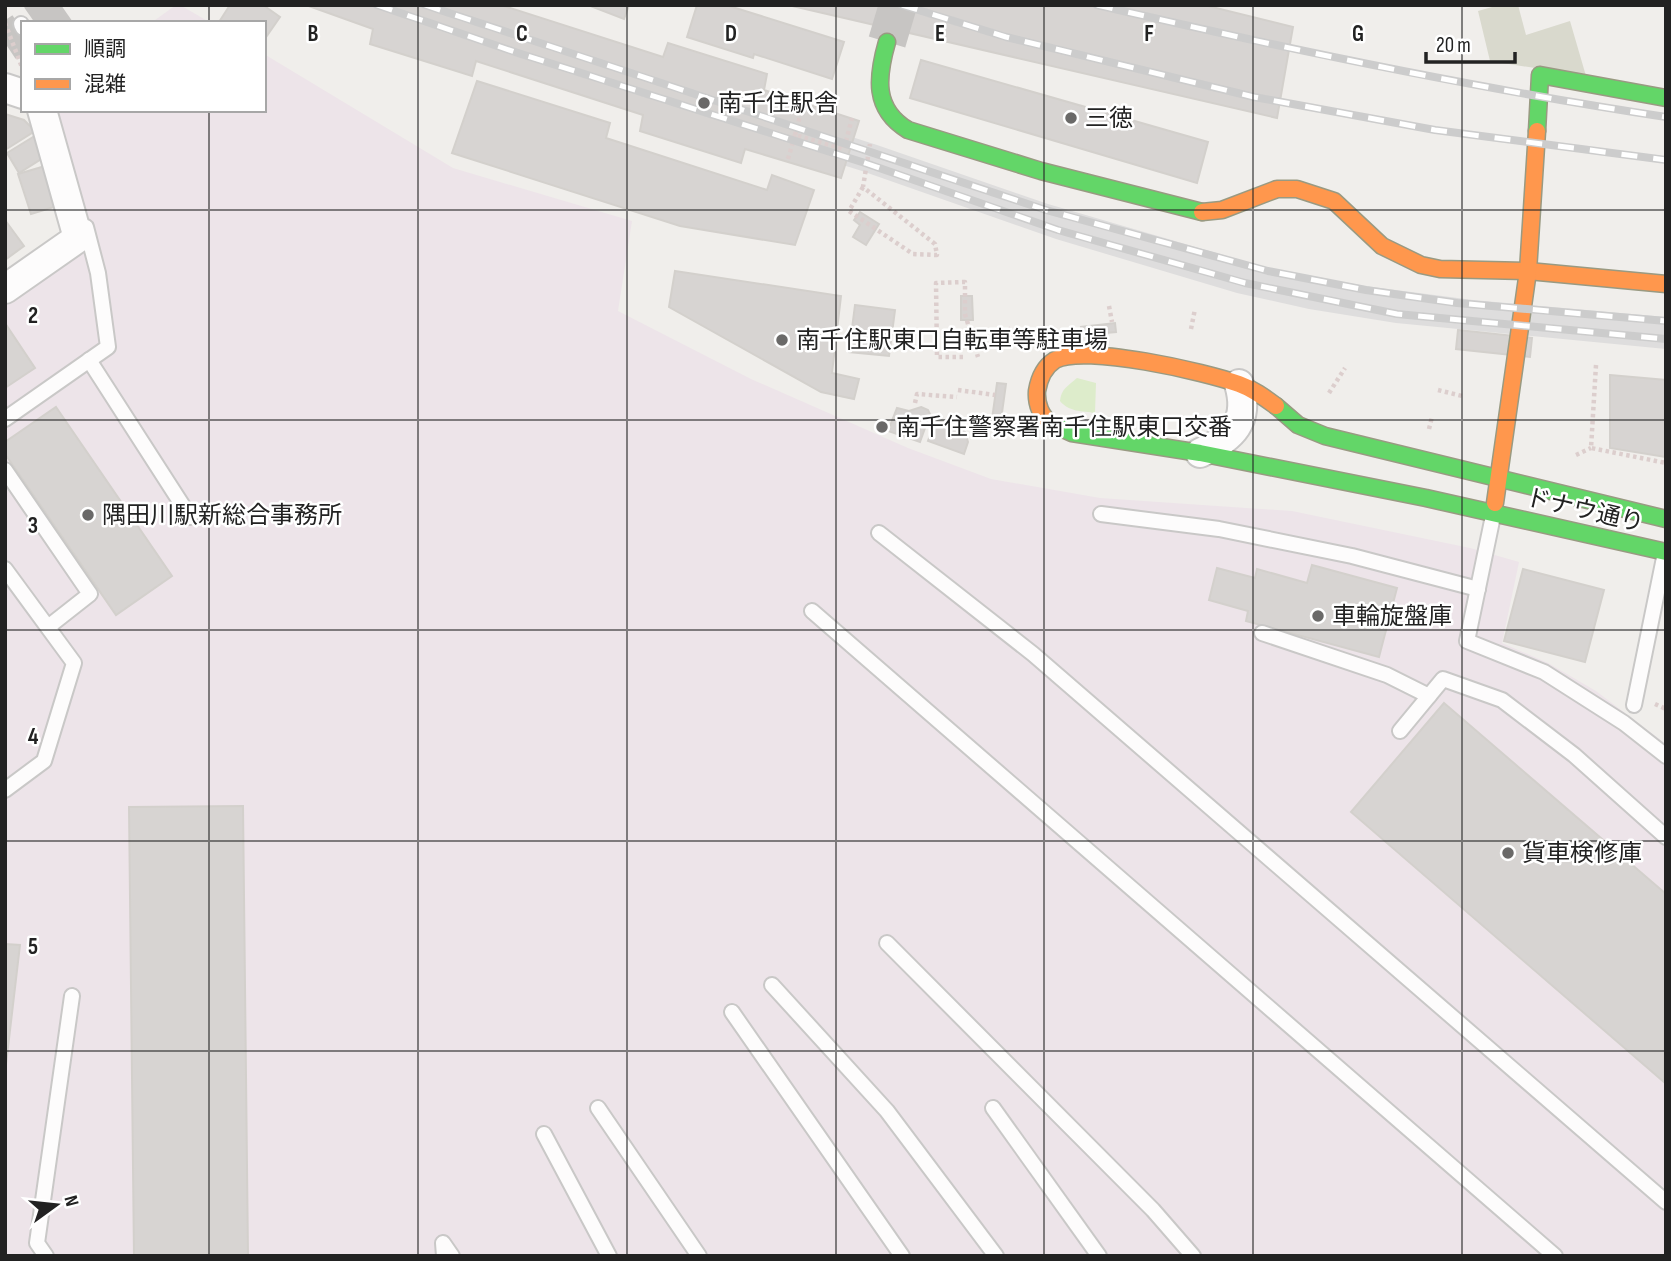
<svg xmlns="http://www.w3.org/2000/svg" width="1671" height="1261" viewBox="0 0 1671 1261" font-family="'Sofia Sans Condensed','Noto Sans JP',sans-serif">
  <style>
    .industrial { fill: #ede4e9 }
    .construction { fill: #d9d9cd }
    .grass { fill: #ddeccb }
    .pier { fill: #dedddd }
    .building { fill: #d7d4d2; stroke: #d3d0cc; stroke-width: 2 }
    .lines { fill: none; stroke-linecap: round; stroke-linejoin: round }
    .secondary-tunnel { stroke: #c7c5c3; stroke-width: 38; stroke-dasharray: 38 19; stroke-linecap: butt }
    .lane-casing { stroke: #c9c8c7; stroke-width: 18 }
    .street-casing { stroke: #c9c8c7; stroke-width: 32 }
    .fast-casing { stroke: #999a82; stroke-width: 19 }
    .slow-casing { stroke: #999a82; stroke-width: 19 }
    .path { stroke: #dccecd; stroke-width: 4.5; stroke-dasharray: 3.5 3.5; stroke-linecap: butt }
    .lane { stroke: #fdfcfc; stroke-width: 14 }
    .street { stroke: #fdfcfc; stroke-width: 28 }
    .fast { stroke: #63d668; stroke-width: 16 }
    .slow { stroke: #ff974d; stroke-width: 16 }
    .rail-casing { stroke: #ccc; stroke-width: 8 }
    .rail { stroke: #fff; stroke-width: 5; stroke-dasharray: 16; stroke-linecap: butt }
    .path-bridge { stroke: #dccecd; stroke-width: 4.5; stroke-dasharray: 3.5 3.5; stroke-linecap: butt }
    .grid { fill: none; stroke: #222; stroke-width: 2; stroke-opacity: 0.55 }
    .poi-dot { fill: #6a6968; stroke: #fff; stroke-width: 2.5 }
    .labels { text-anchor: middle; stroke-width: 5; stroke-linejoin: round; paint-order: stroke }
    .poi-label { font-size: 24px; fill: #222; stroke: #fff; text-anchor: start }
    .street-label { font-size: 24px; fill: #222; stroke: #fff }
    .grid-label { font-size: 23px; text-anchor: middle; font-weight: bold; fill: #222; stroke: #fff; stroke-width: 5; stroke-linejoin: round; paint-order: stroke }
  </style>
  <rect width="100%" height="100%" fill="#f0eeeb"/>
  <!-- industrial -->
  <g class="industrial">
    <path d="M176 5H180L211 23H151Z"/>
    <path d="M264 54 453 168 632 221 618 311 751 379 908 448 991 479 1100 498 1292 511 1470 548 1519 562 1502 643 1548 663 1596 691 1666 744V1256H5V302L87 245 50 110H264Z"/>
  </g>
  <!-- construction -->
  <path class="construction" d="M1499 5H1518L1526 35 1570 21 1586 76 1490 61 1478 11Z"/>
  <!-- grass -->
  <path class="grass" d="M1077 378 1096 383 1095 413C1082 411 1069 412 1060 401 1061 389 1068 386 1077 378Z"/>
  <!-- pier -->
  <path class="pier" d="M524 32 877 145 1048 204 1271 269 1365 286 1473 300 1666 317V349L1396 323 1309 309 1237 293 1056 239 862 171 515 62Z"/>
  <!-- building -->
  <g class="building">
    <path d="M230 5H263L280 17 264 40V23L219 22Z"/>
    <path d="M306 5H501L663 57 668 43 767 74 764 90 859 121 841 178 745 149 741 163 640 131 643 115 476 61 472 76 370 44 373 29Z"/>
    <path d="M588 5H629L624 19Z"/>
    <path d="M697 5H726L844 42 832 79 754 54 753 58 687 37Z"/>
    <path d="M788 5H1204L1293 27 1277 118Z"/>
    <path d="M921 60 1208 142 1197 183 910 98Z"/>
    <path d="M477 81 610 123 606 138 767 190 772 175 814 190 795 245 680 226 452 153Z"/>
    <path d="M5 114 24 120 35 131 5 150Z"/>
    <path d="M38 134 46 156 19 173 7 153Z"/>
    <path d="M45 166 57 206 31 214 18 174Z"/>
    <path d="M860 212 879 224 866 245 853 237 860 225 854 220Z"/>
    <path d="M5 220 24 246 5 260Z"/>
    <path d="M675 271 841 296 832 373 859 379 854 399 821 392 669 307Z"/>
    <path d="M961 296H972L973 320H961Z"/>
    <path d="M855 305 895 310 889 356 849 352Z"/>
    <path d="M5 323 35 368 5 388Z"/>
    <path d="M1115 323 1116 332 1082 335 1081 327Z"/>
    <path d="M1458 330 1532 338 1530 357 1456 349Z"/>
    <path d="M1610 375 1666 380V457L1610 448Z"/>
    <path d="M997 383 1006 384 1001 420 992 419Z"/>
    <path d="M56 407 172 576 116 615 5 454V442Z"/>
    <path d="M921 407 928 410 930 414 920 442 888 431 897 408 909 411Z"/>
    <path d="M936 419 959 427 965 432 968 442 964 454 928 441Z"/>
    <path d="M1312 565 1397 588 1379 657 1246 621 1248 611 1209 600 1217 568 1255 578 1257 569 1307 583Z"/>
    <path d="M1523 569 1604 590 1585 662 1504 641Z"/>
    <path d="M1444 703 1666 894 1664 1082 1351 812Z"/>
    <path d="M243 806 248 1256H134L129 807Z"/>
    <path d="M5 944 20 945 5 1073Z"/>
  </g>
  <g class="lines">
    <!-- secondary-tunnel -->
    <g class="secondary-tunnel">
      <path d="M35 23 61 5"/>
      <path d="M887 42 898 5"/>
      <path d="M5 43 23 31"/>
    </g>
    <defs>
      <g id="lane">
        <path d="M21 24 23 28"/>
        <path d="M89 360 190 517"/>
        <path d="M5 419 108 347 98 273 86 227"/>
        <path d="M5 470 90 594 48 627"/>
        <path d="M1101 514 1219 529 1352 556 1478 589"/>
        <path d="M1493 516 1467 641 1544 672 1624 723 1666 756"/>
        <path d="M879 533 1033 654 1666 1202"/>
        <path d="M5 569 74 663 44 761 5 790"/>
        <path d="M812 611 1555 1256"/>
        <path d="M1262 633 1387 675 1429 696"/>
        <path d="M1634 705 1665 553"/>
        <path d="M1400 731 1443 679 1502 700 1574 755 1666 837"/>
        <path d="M887 943 1153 1210 1193 1256"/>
        <path d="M772 985 887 1111 996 1256"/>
        <path d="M732 1012 902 1256"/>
        <path d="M598 1108 699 1256"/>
        <path d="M993 1108 1099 1256"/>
        <path d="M544 1134 609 1256"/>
        <path d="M46 1256 37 1243 72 996"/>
        <path d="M444 1256 443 1243 452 1256"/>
      </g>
      <g id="street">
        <path d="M5 88 23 94"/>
        <path d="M5 289 78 238 42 110"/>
        <path d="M1200 453C1233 438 1250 421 1239 384"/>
      </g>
      <g id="fast">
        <path d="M887 42C877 77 873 109 908 130L1041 171 1202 212"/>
        <path d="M1537 131 1540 75 1666 98"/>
        <path d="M1276 406 1298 425 1325 436 1666 519"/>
        <path d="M1052 424 1072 433 1200 453 1426 498 1666 552"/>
      </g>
      <g id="slow">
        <path d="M1202 212 1222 210 1277 189H1297L1334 201 1382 246 1421 265 1440 269 1528 271 1666 284"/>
        <path d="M1052 424C1041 417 1036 404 1037 391 1039 379 1044 367 1055 360 1084 344 1206 372 1239 384 1253 389 1264 397 1276 406"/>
        <path d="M1495 503 1528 271 1537 131"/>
      </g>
    </defs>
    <!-- lane casing -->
    <use href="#lane" class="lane-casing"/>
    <!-- street casing -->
    <use href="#street" class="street-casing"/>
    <!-- fast casing -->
    <use href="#fast" class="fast-casing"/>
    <!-- slow casing -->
    <use href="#slow" class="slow-casing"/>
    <!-- path -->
    <g class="path">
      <path d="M795 135 801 112"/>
      <path d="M788 159 795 135 844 149 852 118"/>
      <path d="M863 187 849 211 913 254 937 255 935 244 863 187 870 144"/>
      <path d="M1109 306 1112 322"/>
      <path d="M1008 328 1019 341"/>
      <path d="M1191 329 1195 309"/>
      <path d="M963 357H937L936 283 965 282V314L978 357"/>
      <path d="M1596 365 1591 448 1666 463"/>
      <path d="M958 390 995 395"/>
      <path d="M1438 390 1462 396"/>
      <path d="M1329 393 1345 368"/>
      <path d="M915 403 917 394 957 397"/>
      <path d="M1429 429 1432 417"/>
      <path d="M1576 455 1591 448"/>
      <path d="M1655 704 1666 709"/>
    </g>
    <!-- lane -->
    <use href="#lane" class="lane"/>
    <!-- street -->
    <use href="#street" class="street"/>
    <!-- fast -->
    <use href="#fast" class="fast"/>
    <!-- slow -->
    <use href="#slow" class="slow"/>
    <defs>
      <g id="rail">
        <path d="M377 5 518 53 865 163 1058 230 1245 283 1397 314 1666 339"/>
        <path d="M425 5 1046 210 1268 271 1366 290 1457 303 1666 321"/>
        <path d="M902 5 1006 37 1254 97 1435 130 1666 160"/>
        <path d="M1097 5C1286 49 1474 88 1666 117"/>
      </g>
    </defs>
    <!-- rail casing -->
    <use href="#rail" class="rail-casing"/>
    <!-- rail -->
    <use href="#rail" class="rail"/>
    <!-- path-bridge -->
    <path class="path-bridge" d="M5 23 23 70"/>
  </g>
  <!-- grid -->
  <path class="grid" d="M209 5V23M418 5V1256M627 5V1256M836 5V1256M1044 5V1256M1253 5V1256M1462 5V1256M209 110V1256M5 210H1666M5 420H1666M5 630H1666M5 841H1666M5 1051H1666"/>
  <!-- markers -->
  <g class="poi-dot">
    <circle cx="704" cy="103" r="7"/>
    <circle cx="1071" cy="118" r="7"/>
    <circle cx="782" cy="340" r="7"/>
    <circle cx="882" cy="427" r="7"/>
    <circle cx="88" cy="515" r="7"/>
    <circle cx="1318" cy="616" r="7"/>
    <circle cx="1508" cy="853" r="7"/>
  </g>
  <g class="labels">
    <!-- poi labels -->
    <g class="poi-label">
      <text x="718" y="111">南千住駅舎</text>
      <text x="1085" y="126">三徳</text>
      <text x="796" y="348">南千住駅東口自転車等駐車場</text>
      <text x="896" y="435">南千住警察署南千住駅東口交番</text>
      <text x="102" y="523">隅田川駅新総合事務所</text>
      <text x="1332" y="624">車輪旋盤庫</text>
      <text x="1522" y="861">貨車検修庫</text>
    </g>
    <!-- street labels -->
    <g class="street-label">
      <text transform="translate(1585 510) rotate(13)" y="8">ドナウ通り</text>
    </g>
  </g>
  <g class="grid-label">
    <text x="313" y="41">B</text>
    <text x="522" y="41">C</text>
    <text x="731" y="41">D</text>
    <text x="940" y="41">E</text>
    <text x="1149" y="41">F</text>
    <text x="1358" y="41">G</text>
    <text x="33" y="323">2</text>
    <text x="33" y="533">3</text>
    <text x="33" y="744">4</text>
    <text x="33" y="954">5</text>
  </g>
  <!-- border -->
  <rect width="1671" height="1261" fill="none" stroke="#222222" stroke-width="14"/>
  <!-- legend -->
  <rect x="21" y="21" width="245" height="91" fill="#ffffff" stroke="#a7a7a7" stroke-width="2"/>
  <rect x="35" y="44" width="35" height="10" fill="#63d668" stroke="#a7a7a7" stroke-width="2"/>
  <text x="84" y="56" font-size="21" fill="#222222">順調</text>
  <rect x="35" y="79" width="35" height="10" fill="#ff974d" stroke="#a7a7a7" stroke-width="2"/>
  <text x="84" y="91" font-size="21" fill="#222222">混雑</text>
  <!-- north arrow -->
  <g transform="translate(56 1205) rotate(75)" stroke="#ffffff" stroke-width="5" paint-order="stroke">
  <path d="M0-5L12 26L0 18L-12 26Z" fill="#222222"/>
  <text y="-10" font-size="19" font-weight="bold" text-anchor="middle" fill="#222222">N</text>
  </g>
  <!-- scale -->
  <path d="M1426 52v10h89v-10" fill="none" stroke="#222222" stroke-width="3.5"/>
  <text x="1436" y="52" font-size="21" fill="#222222" stroke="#ffffff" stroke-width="5" paint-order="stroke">20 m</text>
</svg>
